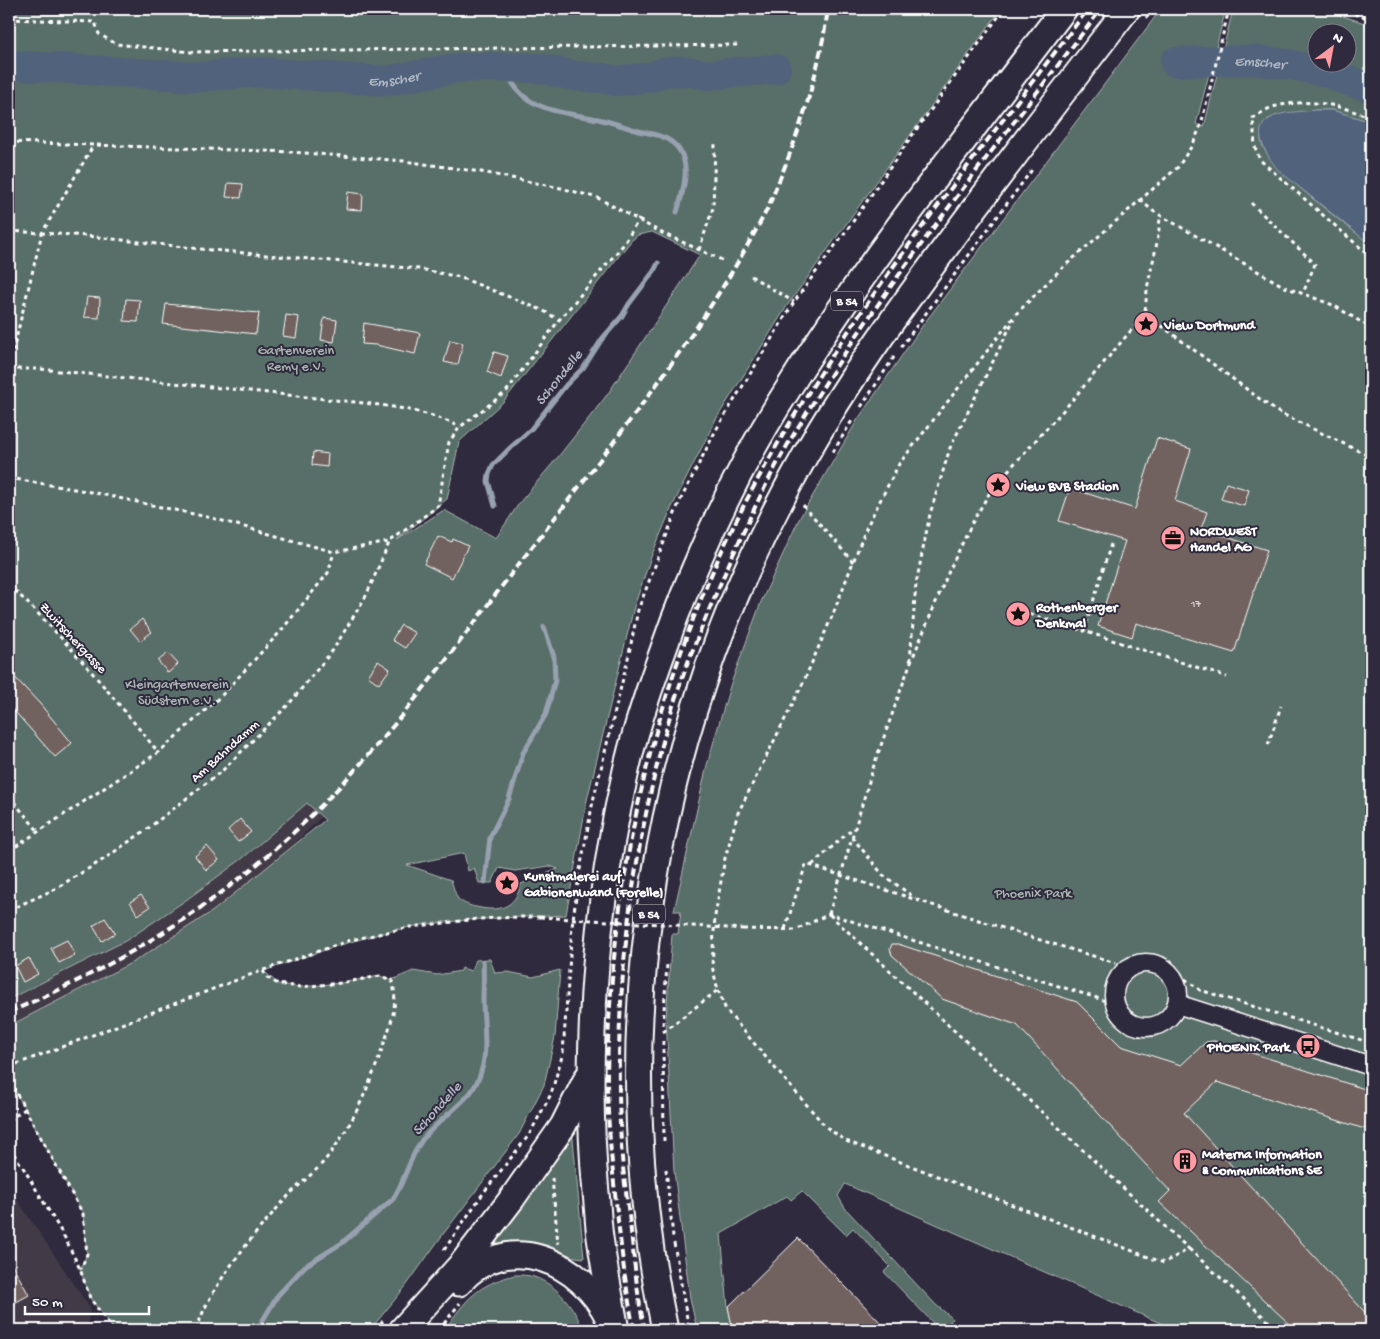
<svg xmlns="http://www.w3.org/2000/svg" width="1380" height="1339" viewBox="0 0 1380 1339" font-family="'Gochi Hand',sans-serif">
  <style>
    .built { fill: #433b47 }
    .green { fill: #596e67; stroke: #acb6b3; fill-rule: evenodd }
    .water { fill: #51627b; stroke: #97a1b0 }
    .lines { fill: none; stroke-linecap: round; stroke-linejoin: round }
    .stream { stroke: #97a1b0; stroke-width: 5 }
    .river { stroke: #51627b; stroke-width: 30 }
    .building { fill: #71625f; stroke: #fff }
    .minor-casing { stroke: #fff; stroke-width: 21 }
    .highway-casing { stroke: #fff; stroke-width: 29 }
    .path { stroke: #fff; stroke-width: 3; stroke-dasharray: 4 4; stroke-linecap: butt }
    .minor { stroke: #2f2a3d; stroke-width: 18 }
    .highway { stroke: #2f2a3d; stroke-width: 25 }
    .rail { stroke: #fff; stroke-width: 4; stroke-dasharray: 8 4; stroke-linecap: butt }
    .path-bridge { stroke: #fff; stroke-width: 3; stroke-dasharray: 4 4; stroke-linecap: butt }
    .labels { text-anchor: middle; stroke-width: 4; stroke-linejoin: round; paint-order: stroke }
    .number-label { font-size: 11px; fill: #dcd8d7 }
    .shield { fill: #2f2a3d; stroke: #c1bfc5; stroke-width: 1 }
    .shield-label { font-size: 12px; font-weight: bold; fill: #fff }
    .poi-label { font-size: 14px; font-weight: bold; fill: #fff; stroke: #2f2a3d; text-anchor: start }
    .park-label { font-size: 14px; fill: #acb6b3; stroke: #2f2a3d }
    .street-label { font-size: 14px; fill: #fff; stroke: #2f2a3d }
    .water-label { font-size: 15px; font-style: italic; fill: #b1b8c4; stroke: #2f2a3d }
  </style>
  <rect width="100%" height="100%" fill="#2f2a3d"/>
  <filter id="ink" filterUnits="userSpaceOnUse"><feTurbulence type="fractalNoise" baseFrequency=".02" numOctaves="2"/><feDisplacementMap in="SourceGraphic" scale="10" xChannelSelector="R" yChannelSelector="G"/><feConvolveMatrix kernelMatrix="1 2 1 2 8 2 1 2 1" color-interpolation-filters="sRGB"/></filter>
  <g filter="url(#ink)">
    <!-- built -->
    <g class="built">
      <path d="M827 88 340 799 271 866 213 911 169 941 104 980 9 1026V999L127 940 186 900 243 858 307 802 374 737Z"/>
      <path d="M9 1188 90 1308 87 1330H9Z"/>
    </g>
    <!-- green -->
    <g class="green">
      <path d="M9 9H1001L787 306 715 421 671 509 651 557 634 607 587 800 566 915C514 918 461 918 410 927 360 937 312 954 264 971L278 984 300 987 341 983 380 976 392 980 413 971 437 975 461 971 462 968 471 971 476 960 490 959 495 973 508 972 533 977 560 970 555 1037 544 1085 519 1134 441 1237 406 1286 370 1330H114L90 1298 80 1269 87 1254 83 1214 9 1080V1026L135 961 213 911 325 820 307 803 243 858 186 900 127 940 9 999ZM652 232 700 255 607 395 558 457 520 502 496 538 444 510 397 540 447 499 459 442 503 402 631 241 638 235ZM464 853 468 871 474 868 479 883H492L499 868 515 871 550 866 558 869 521 884C515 909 498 912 476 907 470 906 462 903 458 899 455 894 453 886 451 880L407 865Z"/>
      <path d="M1161 9H1226L1196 124 1204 127 1233 9H1321L1371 25V122L1332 110H1315L1268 119C1262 127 1259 134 1262 144 1269 169 1348 226 1371 245V1330H1176L845 1184 838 1196 845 1208 936 1305 952 1318 947 1330H936L938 1328 884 1272 890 1266 853 1228 846 1235 802 1191 791 1200 787 1196 721 1234 728 1307 733 1330H697L690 1298 674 1171 666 1018 672 934H678L681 911H674L707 765 730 686 761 602 799 519 858 419 923 325ZM1318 32H1348V62H1318Z"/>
      <path d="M572 1128 584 1258 483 1246Z"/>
      <path d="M515 1275C521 1275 528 1275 534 1277 558 1285 575 1308 583 1330H444C467 1299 476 1285 515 1275Z"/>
    </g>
    <!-- water -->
    <path class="water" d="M1315 110H1332L1371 122V245L1278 170C1269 158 1249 131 1269 119 1281 111 1301 112 1315 110Z"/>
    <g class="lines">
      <!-- stream -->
      <g class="stream">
        <path d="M502 68C511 79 516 92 529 100 549 113 575 114 598 119 612 122 625 127 639 131 647 133 657 134 665 138 695 153 685 186 677 212"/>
        <path d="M495 506 488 481 489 474 493 465 510 448 531 429 566 385 584 367 602 339 622 316 629 304 654 271 658 263"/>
        <path d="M485 882 490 837 509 799 523 753 546 714 555 680 554 657 544 627"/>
        <path d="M257 1330 278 1295 305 1266 342 1243 393 1199C405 1181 409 1158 422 1140 436 1122 456 1110 471 1092 491 1065 484 1033 483 1003 483 989 484 975 483 961"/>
      </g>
      <!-- river -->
      <g class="river">
        <path id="s1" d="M1175 62 1253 60 1286 64 1326 72 1340 78 1371 88"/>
        <path id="s2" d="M9 65 198 77 258 72 385 81 456 68 481 67 539 68 575 76 602 78 616 81 651 77 664 72 677 71 692 72 708 75 776 69"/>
      </g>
    </g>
    <!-- building -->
    <g class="building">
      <path d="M228 183 243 184 241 198 226 197Z"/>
      <path d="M348 192 363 194 362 210 346 209Z"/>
      <path d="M87 297 100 298 99 318 84 317Z"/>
      <path d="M126 299 140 300 138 322 124 321Z"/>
      <path d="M166 304 259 313 256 334 163 324Z"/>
      <path d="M286 315 299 317 296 338 283 336Z"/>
      <path d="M324 318 337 320 334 342 321 340Z"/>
      <path d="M364 323 420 333 415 354 376 345 362 344Z"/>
      <path d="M450 340 463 343 458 365 444 362Z"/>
      <path d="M494 352 508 356 501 378 487 372Z"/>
      <path d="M1157 438 1191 449 1175 501 1207 512 1201 529 1267 550 1234 653 1136 623 1132 637 1098 626 1125 541 1059 521 1070 488 1135 509Z"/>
      <path d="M313 452 328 454 327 467 312 465Z"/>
      <path d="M1226 483 1249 490 1244 506 1221 499Z"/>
      <path d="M438 536 452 542 453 539 468 546 452 578 424 564Z"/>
      <path d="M142 619 152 632 140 641 130 629Z"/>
      <path d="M401 625 415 633 405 648 392 640Z"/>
      <path d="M168 653 178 664 168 673 158 661Z"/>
      <path d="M378 661 390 669 379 684 368 676Z"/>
      <path d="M9 671 40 704 72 743 55 757 9 705Z"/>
      <path d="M240 819 251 832 238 842 228 830Z"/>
      <path d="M207 846 219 860 206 870 195 856Z"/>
      <path d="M141 895 150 907 138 915 130 902Z"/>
      <path d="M105 918 115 933 102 941 93 926Z"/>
      <path d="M67 940 75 955 59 963 51 948Z"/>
      <path d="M892 944H898L1077 1002 1121 1046 1181 1065 1206 1042 1214 1041 1371 1091V1131L1217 1082 1184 1113 1371 1319V1330H1296L1159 1202 1170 1191 1017 1025 942 999 892 955 890 949Z"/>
      <path d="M29 958 38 974 23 982 15 966Z"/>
      <path d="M798 1238 888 1330H733L728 1307Z"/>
      <path d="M9 1259 29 1295 9 1306Z"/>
    </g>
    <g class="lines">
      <defs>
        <g id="minor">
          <circle cx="1146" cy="995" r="32"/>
          <path d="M1177 1004 1371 1066"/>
        </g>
        <g id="highway">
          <path d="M459 1283C507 1228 582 1261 609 1319"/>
          <path d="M402 1330 461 1265 511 1200 563 1126 587 1078"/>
          <path d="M616 1330C611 1302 605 1273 601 1244 598 1227 598 1210 596 1193 591 1140 590 1087 592 1033 595 948 605 864 624 780 632 740 645 701 659 662 692 565 735 472 790 386 872 254 971 132 1064 9"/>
          <path d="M665 1330C602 1028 653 721 806 454 847 382 896 314 945 248 1005 167 1066 88 1127 9"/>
        </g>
      </defs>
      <!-- minor casing -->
      <use href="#minor" class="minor-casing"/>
      <!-- highway casing -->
      <use href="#highway" class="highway-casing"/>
      <!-- path -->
      <g class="path">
        <path d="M1339 9 1371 19"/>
        <path d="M1146 18 1154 9"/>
        <path d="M9 19 95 22 99 34 116 44 191 52 738 45"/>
        <path d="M1371 118C1341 105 1310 98 1277 106 1269 107 1260 114 1253 118L1255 147 1260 160 1371 257"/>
        <path d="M9 142 292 152 404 161 481 172 561 188 598 198 662 233 722 260"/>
        <path d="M1140 200 1153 211 1285 287 1333 305 1371 328"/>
        <path d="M1251 203 1315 264 1303 293"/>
        <path d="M9 231 87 236 201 249 419 269 459 277 542 310 559 320"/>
        <path d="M699 250 713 208 715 144"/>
        <path d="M751 276 794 302"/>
        <path d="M1144 318C1146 307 1146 295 1148 284 1153 259 1159 241 1160 215"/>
        <path d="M901 347 1034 167"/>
        <path d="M9 367 42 233 93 146"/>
        <path d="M9 369H40L364 403C397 407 430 412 460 427"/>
        <path d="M861 407 896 354"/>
        <path d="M833 452 853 419"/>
        <path d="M9 478 86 491 212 518 334 552 389 542 438 506 449 442 460 427 506 392 559 320 624 244 639 219"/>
        <path d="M803 505 853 562"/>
        <path d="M1111 544 1084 631 1227 677"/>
        <path d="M9 585C64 637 111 694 158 752"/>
        <path d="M1030 614 1084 631"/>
        <path d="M910 661 916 584 930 514 950 448 1014 319"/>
        <path d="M1268 745 1281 706"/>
        <path d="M9 796 39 832"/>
        <path d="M852 837 883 875 915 898"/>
        <path d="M9 851 159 752 222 695 280 632 328 573 334 552"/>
        <path d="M812 865 852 829"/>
        <path d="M9 910 53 890 101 861 146 830 223 770 289 704 333 650 366 596 389 543"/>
        <path d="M829 914 874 765 910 664 949 571 973 521 993 487 1068 405 1139 321C1145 318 1149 318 1155 321L1276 411 1371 457"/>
        <path d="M743 929 796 930 829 914 1116 1004"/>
        <path d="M785 929 806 864 1037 939 1116 963"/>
        <path d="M1170 960 1185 979 1200 990 1371 1043"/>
        <path d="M718 990 726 1010 780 1074 826 1127 846 1141 1164 1263 1189 1249 829 914"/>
        <path d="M663 1025 667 964"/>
        <path d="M663 1032 718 990 712 966 715 916 725 858 738 813 803 683 833 614 867 526 899 464 1016 314 1060 270 1178 167 1193 144 1201 125 1229 9"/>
        <path d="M663 1041 664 1143"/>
        <path d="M9 1067 255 973 351 940 410 927 478 919 520 917H540"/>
        <path d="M9 1080 83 1214 87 1254 81 1269"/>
        <path d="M9 1120 25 1109"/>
        <path d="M9 1147 24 1169 65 1238 80 1269 90 1298 113 1330"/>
        <path d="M666 1169 673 1237"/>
        <path d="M552 1178 558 1244"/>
        <path d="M674 1243 689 1330"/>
        <path d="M1189 1249 1278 1330"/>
        <path d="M444 1250 484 1192 529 1135 551 1094 563 1053 572 927 579 875 593 801 628 658 638 610 679 503 716 430 794 302 854 220 911 137 1004 9"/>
        <path d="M197 1330C206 1289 262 1224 291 1193 300 1184 310 1176 319 1167 349 1134 369 1088 383 1046 391 1024 399 1003 392 980L380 976 341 983 300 987 278 984 268 978 263 971"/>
        <path d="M376 1330 383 1321"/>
        <path d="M439 1330 460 1303"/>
      </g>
      <!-- minor -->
      <use href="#minor" class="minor"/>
      <!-- highway -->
      <use href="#highway" class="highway"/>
      <!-- rail -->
      <g class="rail">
        <path d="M9 1012C100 974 185 925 261 861 361 778 437 671 515 569 602 456 695 345 762 219 770 205 775 190 781 176 803 123 820 66 828 9"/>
        <path d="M634 1330C625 1285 620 1239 615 1193 611 1154 607 1115 607 1076 611 865 660 653 764 468 855 304 975 158 1088 9"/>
        <path d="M645 1330C636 1293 634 1253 629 1215 626 1190 622 1166 621 1142 612 999 632 846 672 709 687 660 708 612 728 566 749 519 770 473 797 429 886 280 997 146 1101 9"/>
      </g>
      <!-- path-bridge -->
      <path class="path-bridge" d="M540 917 743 929"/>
    </g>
  </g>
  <!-- icons -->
  <defs>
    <symbol id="sight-disc" viewBox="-11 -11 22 22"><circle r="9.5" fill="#ff9aa2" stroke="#2f2a3d"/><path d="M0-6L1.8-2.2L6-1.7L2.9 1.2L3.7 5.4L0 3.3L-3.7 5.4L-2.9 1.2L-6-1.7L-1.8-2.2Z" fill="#111"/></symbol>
    <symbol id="office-disc" viewBox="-11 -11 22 22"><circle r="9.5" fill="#ff9aa2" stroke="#2f2a3d"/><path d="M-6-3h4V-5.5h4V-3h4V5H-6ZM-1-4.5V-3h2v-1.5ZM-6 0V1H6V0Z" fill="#111"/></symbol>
    <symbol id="bus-disc" viewBox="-11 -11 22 22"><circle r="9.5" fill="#ff9aa2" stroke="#2f2a3d"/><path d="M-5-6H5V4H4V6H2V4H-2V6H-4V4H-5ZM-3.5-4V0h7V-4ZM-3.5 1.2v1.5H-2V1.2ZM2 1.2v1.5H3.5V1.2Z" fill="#111"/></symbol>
    <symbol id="building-disc" viewBox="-11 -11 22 22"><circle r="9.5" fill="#ff9aa2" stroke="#2f2a3d"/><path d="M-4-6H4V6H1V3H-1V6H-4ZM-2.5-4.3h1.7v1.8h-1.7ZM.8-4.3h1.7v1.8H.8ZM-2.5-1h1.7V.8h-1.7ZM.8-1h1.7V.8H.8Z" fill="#111"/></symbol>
  </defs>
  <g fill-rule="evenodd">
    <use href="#sight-disc" x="1132" y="310" width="28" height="28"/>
    <use href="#sight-disc" x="984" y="471" width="28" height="28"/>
    <use href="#office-disc" x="1159" y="524" width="28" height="28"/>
    <use href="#sight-disc" x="1004" y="600" width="28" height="28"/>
    <use href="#sight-disc" x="493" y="869" width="28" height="28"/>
    <use href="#bus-disc" x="1294" y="1032" width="28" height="28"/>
    <use href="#building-disc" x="1171" y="1147" width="28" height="28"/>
  </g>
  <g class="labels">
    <!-- number labels -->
    <g class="number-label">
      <text x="1196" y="607">17</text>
    </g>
    <!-- shield labels -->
    <g class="shield">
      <rect x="831" y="291.5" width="32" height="19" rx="4"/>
      <rect x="633" y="904.5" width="32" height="19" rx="4"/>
    </g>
    <g class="shield-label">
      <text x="847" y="305">B 54</text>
      <text x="649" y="918">B 54</text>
    </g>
    <!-- poi labels -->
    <g class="poi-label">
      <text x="1164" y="329">View Dortmund</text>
      <text x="1016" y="490">View BVB Stadion</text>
      <text x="1190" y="535">NORDWEST<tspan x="1190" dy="16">Handel AG</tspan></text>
      <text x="1036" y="611">Rothenberger<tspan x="1036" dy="16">Denkmal</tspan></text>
      <text x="524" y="880">Kunstmalerei auf<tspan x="524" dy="16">Gabionenwand (Forelle)</tspan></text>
      <text x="1290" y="1051" text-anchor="end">PHOENIX Park</text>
      <text x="1202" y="1158">Materna Information<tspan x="1202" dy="16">&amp; Communications SE</tspan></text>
    </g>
    <!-- park labels -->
    <g class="park-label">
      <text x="296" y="354">Gartenverein<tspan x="296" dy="16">Remy e.V.</tspan></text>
      <text x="177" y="688">Kleingartenverein<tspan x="177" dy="16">Südstern e.V.</tspan></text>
      <text x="1033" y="897">Phoenix Park</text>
    </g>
    <!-- street labels -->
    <g class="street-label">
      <text transform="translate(74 637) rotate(47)" y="5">Zwitschergasse</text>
      <text transform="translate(224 750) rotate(-42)" y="5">Am Bahndamm</text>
    </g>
    <!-- water labels -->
    <g class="water-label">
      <text dy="5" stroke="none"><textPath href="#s1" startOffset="85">Emscher</textPath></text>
      <text dy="5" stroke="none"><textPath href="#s2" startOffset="386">Emscher</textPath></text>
      <text transform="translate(558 377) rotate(-51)" y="5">Schondelle</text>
      <text transform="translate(436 1108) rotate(-48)" y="5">Schondelle</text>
    </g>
  </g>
  <!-- margin -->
  <rect width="1380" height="1339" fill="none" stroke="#2f2a3d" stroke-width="30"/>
  <rect x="15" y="15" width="1350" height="1309" fill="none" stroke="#fff" stroke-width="2" filter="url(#ink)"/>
  <!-- north arrow -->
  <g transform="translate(1332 48) rotate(32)"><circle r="24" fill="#2f2a3d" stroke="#827f8b"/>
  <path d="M0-4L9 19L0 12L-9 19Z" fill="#ff9aa2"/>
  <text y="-8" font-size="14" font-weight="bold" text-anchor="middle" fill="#ffffff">N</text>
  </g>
  <!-- scale -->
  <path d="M25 1306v8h124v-8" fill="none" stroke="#ffffff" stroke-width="2.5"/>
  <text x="32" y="1306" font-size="15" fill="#ffffff" stroke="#2f2a3d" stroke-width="4" paint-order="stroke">50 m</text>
</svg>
